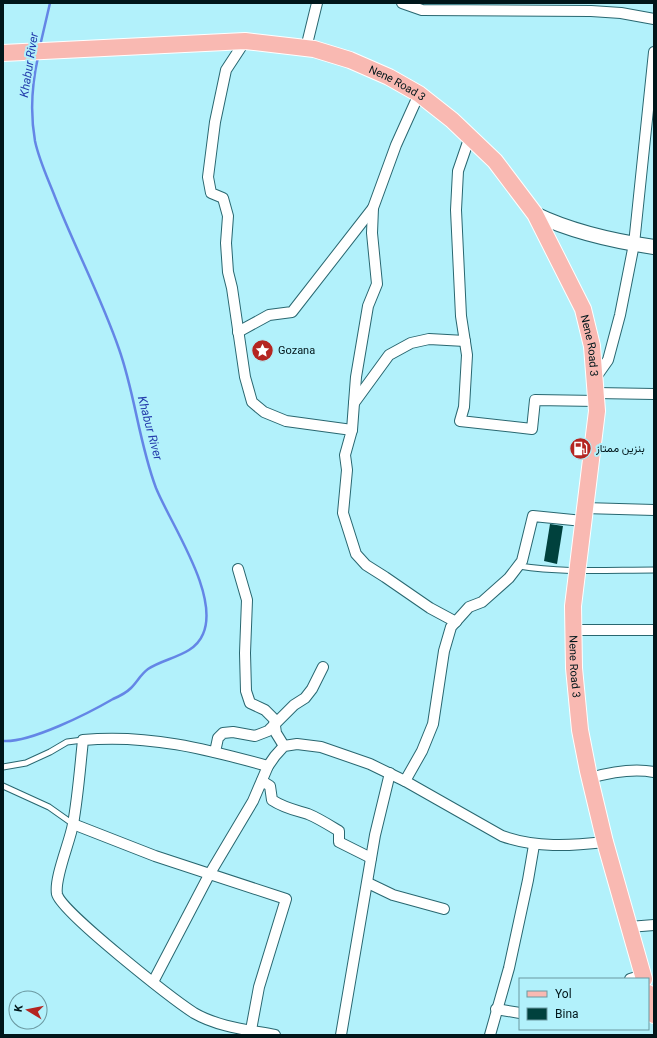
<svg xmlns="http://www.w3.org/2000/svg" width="657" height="1038" viewBox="0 0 657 1038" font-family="Roboto,Vazirmatn,sans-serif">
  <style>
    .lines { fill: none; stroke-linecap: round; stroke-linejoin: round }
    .stream { stroke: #6486e6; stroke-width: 2.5 }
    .building { fill: #00413d }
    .lane-casing { stroke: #296770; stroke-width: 7 }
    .street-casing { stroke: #296770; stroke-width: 12 }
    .secondary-casing { stroke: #296770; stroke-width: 16 }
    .primary-casing { stroke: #fff; stroke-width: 18 }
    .lane { stroke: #fff; stroke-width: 5 }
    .street { stroke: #fff; stroke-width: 10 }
    .secondary { stroke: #fff; stroke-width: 14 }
    .primary { stroke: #f9b9b2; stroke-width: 16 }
    .labels { text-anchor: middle; stroke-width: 4; stroke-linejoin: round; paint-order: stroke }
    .street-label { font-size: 11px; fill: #00161a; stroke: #b2f1fb }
    .poi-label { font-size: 11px; fill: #00161a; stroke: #b2f1fb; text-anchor: start }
    .water-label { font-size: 12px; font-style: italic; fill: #243dac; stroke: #b2f1fb }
  </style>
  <rect width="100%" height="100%" fill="#b2f1fb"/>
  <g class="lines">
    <!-- stream -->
    <g class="stream">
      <path d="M40 46 50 3"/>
      <path d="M3 741C30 743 89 713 113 699 120 696 126 693 131 688 137 682 141 674 148 669 166 657 194 656 203 634 220 595 171 525 156 488 139 443 135 394 119 349 101 297 75 248 55 197 48 179 39 160 35 141 30 113 32 84 38 57"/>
    </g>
  </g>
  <!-- building -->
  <path class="building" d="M550 524 563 526 557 564 544 561Z"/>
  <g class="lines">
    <defs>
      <g id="lane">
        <path d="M519 566C563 573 609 570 654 570"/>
        <path d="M3 767 26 763 50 752 67 742 83 740"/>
        <path d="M3 786 49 807 73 824"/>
      </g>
      <g id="street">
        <path d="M402 3 422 10 591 11 621 13 654 19"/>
        <path d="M245 41 226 70 215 122 208 177 211 193 223 198 228 216 226 243 228 272 232 288 245 377 252 402 264 412 286 421 352 430 345 455 347 470 343 513 356 554 366 565 385 577 430 608 456 622"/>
        <path d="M306 48 317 3"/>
        <path d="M470 136 458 171 456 210 461 316 467 355 464 407 460 421 532 429 535 400 597 401"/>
        <path d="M238 332 269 315 292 312 373 208"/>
        <path d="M596 377 608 360 620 315 634 244 654 52"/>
        <path d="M596 393 654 394"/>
        <path d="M354 403 356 377 368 306 377 284 372 233 373 208 396 145 419 94"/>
        <path d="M352 430 354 403 389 355 411 343 429 339 465 341"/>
        <path d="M584 508 654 510"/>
        <path d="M238 569 247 600 245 653 246 691 250 703 265 710 274 719 276 733 284 746"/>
        <path d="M573 630H654"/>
        <path d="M215 752 218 738 223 733 233 732 255 736 268 731 294 705 305 698 312 689 323 667"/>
        <path d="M268 766C206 749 148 734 83 740 80 768 78 796 73 824 70 842 54 878 57 894 61 912 174 1000 194 1013 218 1027 249 1030 275 1035"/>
        <path d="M590 778C611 772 633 768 654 772"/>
        <path d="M262 781 270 786 272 800C284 808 295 810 308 814 318 818 329 825 339 831V842L371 858"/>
        <path d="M405 781 422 751 433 724 444 651 451 627 469 607 482 602 509 578 522 561 533 516 583 521"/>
        <path d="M73 824 155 856 286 899 259 987 251 1030"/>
        <path d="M368 883 393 895 444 909"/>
        <path d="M629 927 654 925"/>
        <path d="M630 979 643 975"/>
        <path d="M153 982 209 875 253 801 268 766 275 756 284 746 297 744 321 747 370 764 405 781 502 836C536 848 570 846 605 842"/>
        <path d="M496 1009 520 1013"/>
        <path d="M341 1035 375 835 390 773"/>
        <path d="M490 1035 509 968 528 880 534 845"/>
      </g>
      <path id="secondary" d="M535 214C572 232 613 241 654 247"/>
      <g id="primary">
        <path id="s1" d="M3 53 245 41 314 49 350 60 389 77 419 94 452 120 495 161 535 214 583 309 592 346 597 411 573 606 574 668 580 730 588 771 605 842 644 979"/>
        <path d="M648 993 654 1015"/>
      </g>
    </defs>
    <!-- lane casing -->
    <use href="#lane" class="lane-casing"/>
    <!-- street casing -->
    <use href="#street" class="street-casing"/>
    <!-- secondary casing -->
    <use href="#secondary" class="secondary-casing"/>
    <!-- primary casing -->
    <use href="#primary" class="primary-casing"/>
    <!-- lane -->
    <use href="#lane" class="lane"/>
    <!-- street -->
    <use href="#street" class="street"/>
    <!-- secondary -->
    <use href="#secondary" class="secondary"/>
    <!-- primary -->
    <use href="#primary" class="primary"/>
  </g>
  <!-- icons -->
  <defs>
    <symbol id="sight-disc" viewBox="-11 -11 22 22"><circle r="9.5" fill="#b42521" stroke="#b2f1fb"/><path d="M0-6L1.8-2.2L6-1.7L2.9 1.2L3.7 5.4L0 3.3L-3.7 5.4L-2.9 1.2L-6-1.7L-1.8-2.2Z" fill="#fff"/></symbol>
    <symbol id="fuel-disc" viewBox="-11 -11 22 22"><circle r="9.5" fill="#b42521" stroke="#b2f1fb"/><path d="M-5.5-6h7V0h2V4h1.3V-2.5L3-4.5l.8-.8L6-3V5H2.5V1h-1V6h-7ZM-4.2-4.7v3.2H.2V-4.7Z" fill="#fff"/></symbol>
  </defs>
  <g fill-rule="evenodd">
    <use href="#sight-disc" x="250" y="338" width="25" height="25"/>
    <use href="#fuel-disc" x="568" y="436" width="25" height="25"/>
  </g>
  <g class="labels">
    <!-- street labels -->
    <g class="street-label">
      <text dy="4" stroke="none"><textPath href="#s1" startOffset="402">Nene Road 3</textPath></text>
      <text dy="4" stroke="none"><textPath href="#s1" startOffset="738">Nene Road 3</textPath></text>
      <text dy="4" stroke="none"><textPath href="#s1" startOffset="1061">Nene Road 3</textPath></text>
    </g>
    <!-- poi labels -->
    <g class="poi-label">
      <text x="278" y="354">Gozana</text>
      <text x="596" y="452">بنزين ممتاز</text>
    </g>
    <!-- water labels -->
    <g class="water-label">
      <text transform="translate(29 65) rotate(-81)" y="4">Khabur River</text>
      <text transform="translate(150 428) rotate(75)" y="4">Khabur River</text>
    </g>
  </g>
  <!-- border -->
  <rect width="657" height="1038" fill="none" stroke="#00161a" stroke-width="8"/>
  <!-- legend -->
  <rect x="519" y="978" width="130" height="52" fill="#b2f1fb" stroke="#6b99a1"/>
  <rect x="527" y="991" width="20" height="6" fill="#f9b9b2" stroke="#6b99a1"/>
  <text x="555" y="998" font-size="12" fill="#00161a">Yol</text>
  <rect x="527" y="1008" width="20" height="12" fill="#00413d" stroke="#6b99a1"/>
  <text x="555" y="1018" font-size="12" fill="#00161a">Bina</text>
  <!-- north arrow -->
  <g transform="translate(28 1010) rotate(280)"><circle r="19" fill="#b2f1fb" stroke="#6b99a1"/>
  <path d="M0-3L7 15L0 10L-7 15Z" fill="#b42521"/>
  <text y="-6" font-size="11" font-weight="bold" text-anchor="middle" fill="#00161a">K</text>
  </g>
</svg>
